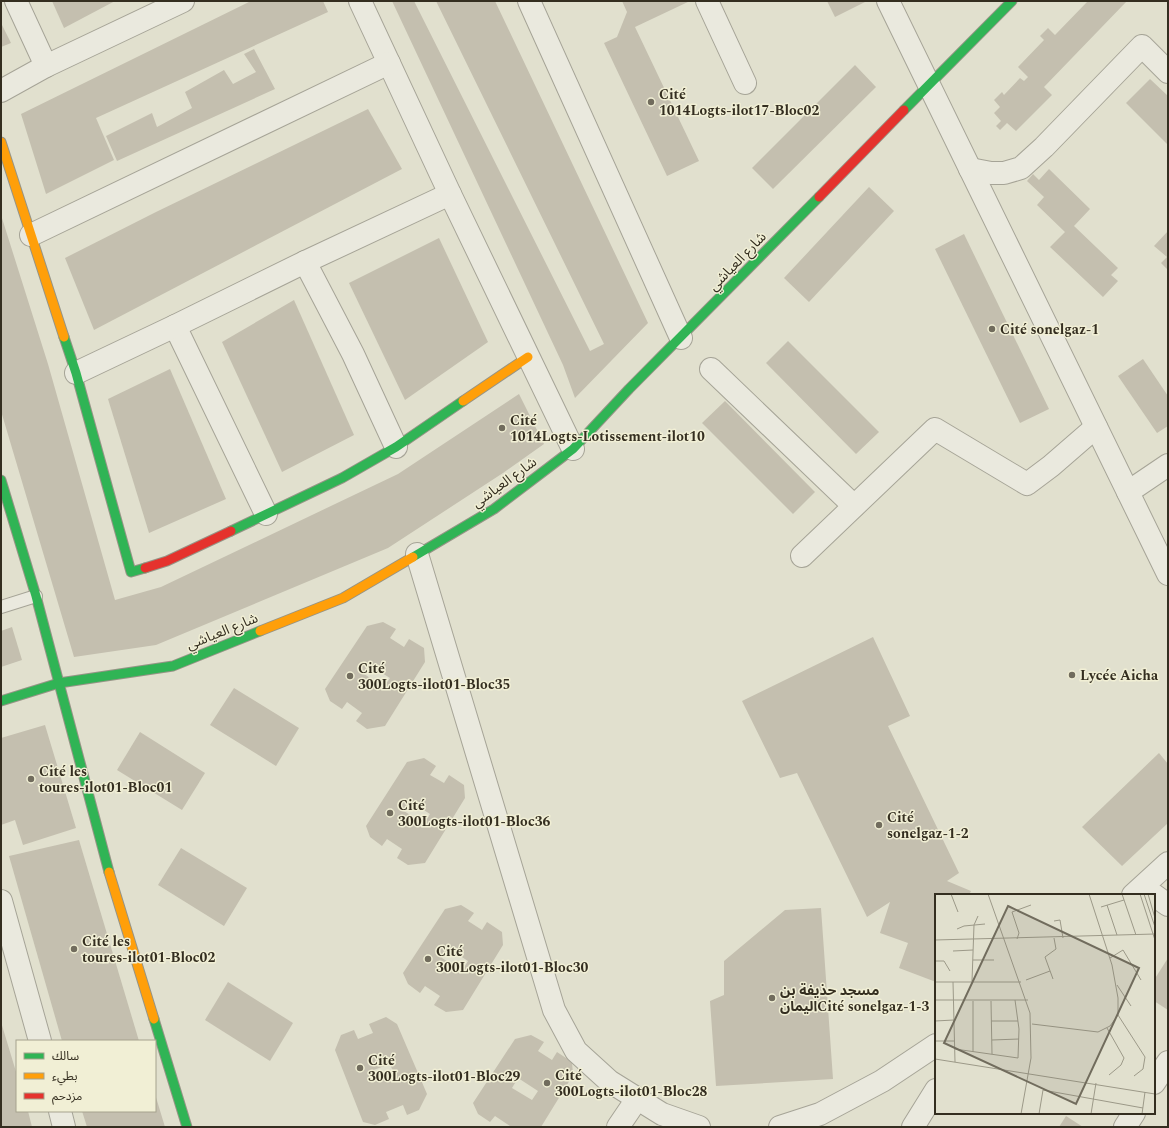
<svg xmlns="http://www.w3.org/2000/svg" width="1169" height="1128" viewBox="0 0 1169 1128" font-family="Spectral,'Noto Sans Arabic',serif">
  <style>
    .building { fill: #c4bfaf; fill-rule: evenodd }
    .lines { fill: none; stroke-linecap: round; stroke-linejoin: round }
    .lane-casing { stroke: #a6a497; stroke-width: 14 }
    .street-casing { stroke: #a6a497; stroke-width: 24 }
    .fast-casing { stroke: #969486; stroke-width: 11 }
    .slow-casing { stroke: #969486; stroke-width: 11 }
    .jam-casing { stroke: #969486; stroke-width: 11 }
    .lane { stroke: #eae9de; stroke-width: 12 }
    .street { stroke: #eae9de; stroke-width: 22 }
    .fast { stroke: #30b455; stroke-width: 9 }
    .slow { stroke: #ff9f0a; stroke-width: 9 }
    .jam { stroke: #e5322d; stroke-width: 9 }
    .poi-dot { fill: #716c5d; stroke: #f1efd5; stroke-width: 1.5 }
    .labels { text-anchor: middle; stroke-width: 3; stroke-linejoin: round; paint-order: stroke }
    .poi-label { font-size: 14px; font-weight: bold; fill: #342e20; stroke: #f1efd5; text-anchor: start }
    .street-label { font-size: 14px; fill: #342e20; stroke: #f1efd5 }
    .inset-road { fill: none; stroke: #9c9988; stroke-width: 1 }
    .view { fill: #716c5d; fill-opacity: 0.15; stroke: #716c5d; stroke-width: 2 }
    .inset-edge { fill: none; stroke: #342e20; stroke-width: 2 }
  </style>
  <rect width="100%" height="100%" fill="#e1e0ce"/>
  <!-- building -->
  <g class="building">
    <path d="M52 1H115L64 28Z"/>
    <path d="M251 1H323L328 12 96 118 114 160 46 194 21 114Z"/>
    <path d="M392 1H414L590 351 604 344 436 1H495L648 323 575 398 563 365Z"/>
    <path d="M622 1H690L635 27 699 161 667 176 604 43 617 37 627 12Z"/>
    <path d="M827 1H864L865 2 835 17Z"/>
    <path d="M1086 1H1127L1044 87 1052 95 1016 131 1007 123 1000 130 996 126 1001 121 994 113 1000 107 994 100 1002 92 1004 95 1020 78 1024 81 1028 77 1018 67 1044 40 1040 36 1048 28 1055 35 1087 2Z"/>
    <path d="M1 23 11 43 1 47Z"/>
    <path d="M254 49 275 89 117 161 106 136 152 113 157 127 192 108 185 92 224 70 233 84 256 72 244 54Z"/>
    <path d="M855 65 876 87 773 189 752 168Z"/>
    <path d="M1150 79 1168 96V145L1126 103Z"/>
    <path d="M368 109 402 169 94 330 65 258 156 212Z"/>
    <path d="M1049 169 1090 209 1074 226 1118 268 1111 275 1118 281 1103 297 1050 247 1065 232 1037 205 1044 197 1027 181 1033 174 1039 180Z"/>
    <path d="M869 187 894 211 809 302 784 278Z"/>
    <path d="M1 215 48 364 115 600 161 587 398 474 519 394 544 444 503 473 388 548 156 645 74 657 1 411Z"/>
    <path d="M1168 231V270L1161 263 1167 257 1154 246Z"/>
    <path d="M964 234 1049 409 1020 423 935 249Z"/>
    <path d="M439 238 488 342 405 400 349 283Z"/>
    <path d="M294 300 354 435 282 472 222 342Z"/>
    <path d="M788 341 879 432 856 454 766 363Z"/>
    <path d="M1143 359 1168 396V426L1157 433 1118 376Z"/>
    <path d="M170 369 226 499 149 533 108 399Z"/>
    <path d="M725 401 815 492 793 514 702 423Z"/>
    <path d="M383 622 396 629 390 638 404 647 409 639 424 648 425 662 385 726 367 729 356 721 362 713 347 702 342 709 330 701 325 689 367 626ZM369 665 390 678 384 687 364 674Z"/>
    <path d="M12 627 22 660 1 667V631Z"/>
    <path d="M873 637 910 716 888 726 959 873 947 881 971 891 969 895H936V982L899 968 908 943 880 933 890 902 867 917 797 773 780 778 742 701Z"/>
    <path d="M234 688 299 728 276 766 210 725Z"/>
    <path d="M45 725 76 828 23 845 15 820 1 825V738Z"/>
    <path d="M140 732 205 773 182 810 117 770Z"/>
    <path d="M1159 753 1168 764V823L1122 866 1082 827Z"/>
    <path d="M424 758 436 766 430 775 444 783 449 775 464 785 465 798 425 863 408 865 397 858 402 849 387 839 382 846 370 837 366 826 407 762ZM410 801 430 814 424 824 404 811Z"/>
    <path d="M79 840 139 1041H62L9 856Z"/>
    <path d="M181 848 247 888 224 926 158 885Z"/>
    <path d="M461 905 474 913 468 921 482 930 487 922 502 932 503 945 463 1010 446 1012 434 1005 440 996 425 986 420 993 408 984 403 973 445 909ZM448 948 468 961 462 971 442 958Z"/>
    <path d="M821 908 833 1079 716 1086 710 1001 724 995V961L785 910Z"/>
    <path d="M1168 958V1010L1154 1001V980Z"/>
    <path d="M228 982 293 1023 270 1061 205 1020Z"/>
    <path d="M386 1017 397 1024 427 1094 419 1110 407 1115 403 1105 386 1112 389 1119 375 1125 363 1122 335 1050 341 1035 354 1030 358 1039 373 1033 369 1024ZM390 1064 394 1074 372 1082 368 1072Z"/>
    <path d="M1 1022 17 1075V1111H28L32 1127H1Z"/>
    <path d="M531 1035 544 1042 538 1051 552 1060 557 1052 572 1062 573 1075 541 1127H510V1126L495 1116 490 1122 478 1114 473 1103 515 1039ZM518 1078 538 1091 532 1100 512 1088Z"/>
    <path d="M155 1094 165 1127H87L82 1111H155Z"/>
    <path d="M1066 1116 1083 1127H1059Z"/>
  </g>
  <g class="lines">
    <defs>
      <path id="lane" d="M1 607 36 596"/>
      <g id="street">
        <path d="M16 1 46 66"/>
        <path d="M360 1 450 194 573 449"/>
        <path d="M529 1 681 338"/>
        <path d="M707 1 745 83"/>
        <path d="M888 1 1168 574"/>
        <path d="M1 91 46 66 183 1"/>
        <path d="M970 169 991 173H1004L1021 168 1044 147 1142 46 1168 72"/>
        <path d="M31 235 389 63"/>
        <path d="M305 262 353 354 396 447"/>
        <path d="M175 326 266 514"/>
        <path d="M711 369 854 506"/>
        <path d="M76 373 175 326 305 262 450 194"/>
        <path d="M1128 492 1168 465"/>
        <path d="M417 554 554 1010 576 1051 609 1081 662 1114 699 1127"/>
        <path d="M802 556 935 429 1027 484 1051 466 1096 427"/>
        <path d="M1133 895 1168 863"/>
        <path d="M1154 895 1168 905"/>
        <path d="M1 901 40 1041"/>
        <path d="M1154 1083 1168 1062"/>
        <path d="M60 1111 64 1127"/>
        <path d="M618 1127 637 1099"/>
        <path d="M780 1127 820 1114 882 1081 936 1045"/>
        <path d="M913 1127 936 1090"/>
        <path d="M1125 1127 1134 1113"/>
      </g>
      <g id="fast">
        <path d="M904 110 1012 1"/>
        <path d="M64 337 76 373 131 572 145 568"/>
        <path d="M1 480 36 596 109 872"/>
        <path d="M231 531 342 478 396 447 463 401"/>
        <path d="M413 557 494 509 573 449 629 389 819 197"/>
        <path d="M1 701 59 683 173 666 260 631"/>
        <path d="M154 1019 187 1127"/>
      </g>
      <g id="slow">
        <path d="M1 142 64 337"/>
        <path d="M463 401 528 357"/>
        <path d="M260 631 343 598 413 557"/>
        <path d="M109 872 154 1019"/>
      </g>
      <g id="jam">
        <path d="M819 197 904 110"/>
        <path d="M145 568 167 561 231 531"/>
      </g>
    </defs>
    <!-- lane casing -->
    <use href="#lane" class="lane-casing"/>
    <!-- street casing -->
    <use href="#street" class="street-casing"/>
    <!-- fast casing -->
    <use href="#fast" class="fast-casing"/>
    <!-- slow casing -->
    <use href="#slow" class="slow-casing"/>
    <!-- jam casing -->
    <use href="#jam" class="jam-casing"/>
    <!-- lane -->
    <use href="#lane" class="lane"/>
    <!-- street -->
    <use href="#street" class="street"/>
    <!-- fast -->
    <use href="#fast" class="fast"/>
    <!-- slow -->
    <use href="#slow" class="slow"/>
    <!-- jam -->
    <use href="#jam" class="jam"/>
  </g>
  <!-- markers -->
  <g class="poi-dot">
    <circle cx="651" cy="102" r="4"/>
    <circle cx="992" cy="329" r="4"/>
    <circle cx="502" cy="428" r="4"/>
    <circle cx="1072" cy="675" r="4"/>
    <circle cx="350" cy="676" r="4"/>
    <circle cx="31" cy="779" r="4"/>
    <circle cx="390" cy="813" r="4"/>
    <circle cx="879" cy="825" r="4"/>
    <circle cx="74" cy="949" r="4"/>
    <circle cx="428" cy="959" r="4"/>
    <circle cx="772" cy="998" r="4"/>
    <circle cx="360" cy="1068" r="4"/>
    <circle cx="547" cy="1083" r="4"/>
  </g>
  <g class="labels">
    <!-- poi labels -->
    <g class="poi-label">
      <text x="659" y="99">Cité<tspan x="659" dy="16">1014Logts-ilot17-Bloc02</tspan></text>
      <text x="1000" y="334">Cité sonelgaz-1</text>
      <text x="510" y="425">Cité<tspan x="510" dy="16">1014Logts-Lotissement-ilot10</tspan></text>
      <text x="358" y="673">Cité<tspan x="358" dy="16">300Logts-ilot01-Bloc35</tspan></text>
      <text x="1080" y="680">Lycée Aicha</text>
      <text x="39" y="776">Cité les<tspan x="39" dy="16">toures-ilot01-Bloc01</tspan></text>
      <text x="398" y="810">Cité<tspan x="398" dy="16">300Logts-ilot01-Bloc36</tspan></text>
      <text x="887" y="822">Cité<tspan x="887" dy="16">sonelgaz-1-2</tspan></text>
      <text x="82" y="946">Cité les<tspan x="82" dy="16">toures-ilot01-Bloc02</tspan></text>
      <text x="436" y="956">Cité<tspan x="436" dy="16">300Logts-ilot01-Bloc30</tspan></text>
      <text x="780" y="995">مسجد حذيفة بن<tspan x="780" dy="16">اليمانCité sonelgaz-1-3</tspan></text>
      <text x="368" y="1065">Cité<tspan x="368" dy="16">300Logts-ilot01-Bloc29</tspan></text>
      <text x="555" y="1080">Cité<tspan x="555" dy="16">300Logts-ilot01-Bloc28</tspan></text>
    </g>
    <!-- street labels -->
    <g class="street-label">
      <text transform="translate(737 261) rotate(-46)" y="5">شارع العياشي</text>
      <text transform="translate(504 482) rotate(-36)" y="5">شارع العياشي</text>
      <text transform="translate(222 631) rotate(-22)" y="5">شارع العياشي</text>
    </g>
  </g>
  <!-- overview -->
  <g transform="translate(935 894)">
    <rect width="220" height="220" fill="#e1e0ce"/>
    <path class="inset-road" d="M16 0 23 18M53 0 95 119 96 164 86 220M187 0 201 41M205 0 220 46M209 0 220 33M213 0 220 24M172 11 182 41M166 13 189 6M119 27 125 26 128 44M22 35 29 32 50 30M82 45 84 39 77 18 96 11M0 46 220 40M18 57 38 56M175 64 188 56 206 86M38 66H59M0 67H9L15 77M118 85 110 63 121 55 119 44M91 86 115 77M37 87 39 31 43 22M0 88H86M18 88 20 168M182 91 196 112M0 106H93M38 107V158M56 107 57 160M183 121 210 163 208 175 199 182M0 127 19 126M56 127H83M97 130 163 138 175 132 183 121V104L177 71 154 0M172 134 189 164 186 171 174 181M57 146 84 145M0 147H20M20 155 83 164 84 135 80 106M0 165 220 200M104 220 108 196 208 214M156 220 161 189M207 220 210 198"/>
    <path class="view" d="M73 12 204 74 141 210 9 149Z"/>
    <rect width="220" height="220" class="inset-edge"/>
  </g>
  <!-- border -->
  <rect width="1169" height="1128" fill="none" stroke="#342e20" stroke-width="4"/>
  <!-- legend -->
  <rect x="16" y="1040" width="140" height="72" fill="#f1efd5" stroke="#a5a28d"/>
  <rect x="24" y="1053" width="20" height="6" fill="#30b455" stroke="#a5a28d"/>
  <text x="52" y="1060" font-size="12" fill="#342e20">سالك</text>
  <rect x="24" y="1073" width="20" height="6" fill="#ff9f0a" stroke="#a5a28d"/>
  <text x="52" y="1080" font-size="12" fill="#342e20">بطيء</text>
  <rect x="24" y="1093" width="20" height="6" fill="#e5322d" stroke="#a5a28d"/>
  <text x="52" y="1100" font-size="12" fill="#342e20">مزدحم</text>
</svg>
